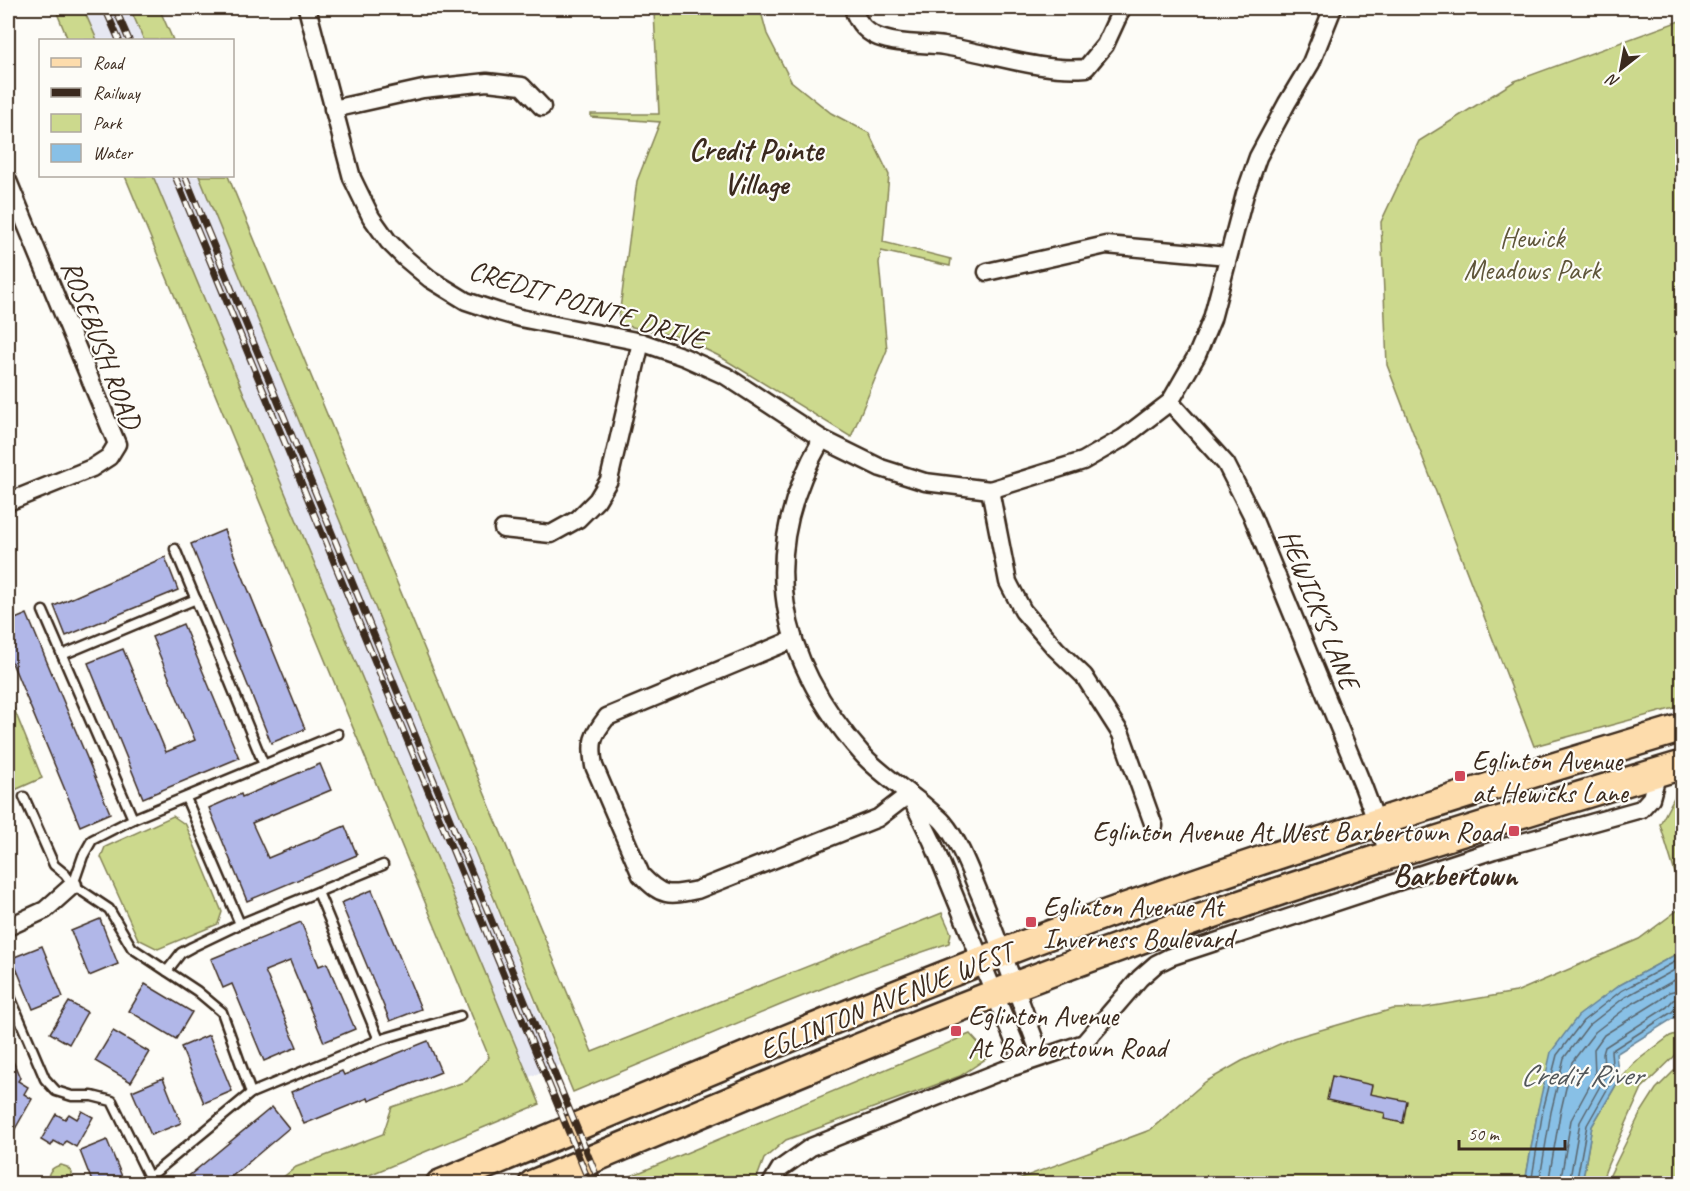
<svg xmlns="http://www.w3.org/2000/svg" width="1690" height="1191" viewBox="0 0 1690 1191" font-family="Caveat,sans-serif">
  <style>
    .built { fill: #e6e7f2 }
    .green { fill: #ccd98d; stroke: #848256; stroke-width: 1.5 }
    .water { fill: #88c0e6; stroke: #698496; stroke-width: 1.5 }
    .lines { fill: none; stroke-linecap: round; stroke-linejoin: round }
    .shore { stroke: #5a666e; stroke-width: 1.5 }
    .building { fill: #b1b7e8; stroke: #3b2a1e; stroke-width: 1.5 }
    .lane-casing { stroke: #3b2a1e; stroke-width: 13 }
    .street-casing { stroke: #3b2a1e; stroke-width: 21 }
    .primary-casing { stroke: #3b2a1e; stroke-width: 32 }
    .lane { stroke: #fdfcf7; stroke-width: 8 }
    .street { stroke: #fdfcf7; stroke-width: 16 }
    .primary { stroke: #fddcac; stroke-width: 27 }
    .rail-casing { stroke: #3b2a1e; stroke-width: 7 }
    .rail { stroke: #fdfcf7; stroke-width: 4.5; stroke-dasharray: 14; stroke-linecap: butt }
    .poi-dot { fill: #d1495b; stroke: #fdfcf7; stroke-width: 2 }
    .labels { text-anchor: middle; stroke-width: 4.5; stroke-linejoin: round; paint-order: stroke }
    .park-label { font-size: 28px; fill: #5f563a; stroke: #fdfcf7 }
    .street-label { font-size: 28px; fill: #3b2a1e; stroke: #fdfcf7 }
    .poi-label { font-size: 28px; fill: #3b2a1e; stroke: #fdfcf7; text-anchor: start }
    .neighbourhood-label { font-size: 30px; font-weight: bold; fill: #3b2a1e; stroke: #fdfcf7 }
    .water-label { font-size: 30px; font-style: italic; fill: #52575a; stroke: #fdfcf7 }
  </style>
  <rect width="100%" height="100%" fill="#fdfcf7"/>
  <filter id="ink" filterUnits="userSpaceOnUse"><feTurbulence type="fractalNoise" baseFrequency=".0167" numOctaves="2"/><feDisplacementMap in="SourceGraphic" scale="12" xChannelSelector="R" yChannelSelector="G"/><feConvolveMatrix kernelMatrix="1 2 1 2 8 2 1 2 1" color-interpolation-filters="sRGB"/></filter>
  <g filter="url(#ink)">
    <!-- built -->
    <g class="built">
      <path d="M83 8H130L144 40H97Z"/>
      <path d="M153 176H199L560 1065 529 1077Z"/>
    </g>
    <!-- green -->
    <g class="green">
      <path d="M55 8H83L97 40H68Z"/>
      <path d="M130 8H159L173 40H144Z"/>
      <path d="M677 8H760L767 34 791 81 831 113 869 133 889 175 883 242 951 259 950 266 881 251 879 263 887 350 851 437 719 356 680 337 618 324 637 181 660 122 591 117V114H659L654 12Z"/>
      <path d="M1682 20V706L1534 746 1387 365 1381 222 1419 141 1515 81Z"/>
      <path d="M125 176H153L540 1104 350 1183H276L296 1167 383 1134 392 1107 467 1081 489 1057Z"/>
      <path d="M199 176H228L592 1052 942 913 951 933 949 943 864 972 783 1004 573 1092Z"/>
      <path d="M8 694 42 778 8 793Z"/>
      <path d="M1682 788V896L1660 824 1678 790Z"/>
      <path d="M173 816 186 825 222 912 218 924 158 949 138 939 101 857 105 847Z"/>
      <path d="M1682 907V951L1618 986 1538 1109 1525 1183 1005 1184 1150 1130 1205 1082 1242 1061 1293 1038 1393 1009 1422 1008 1516 992 1639 939Z"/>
      <path d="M1682 1032V1049L1642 1088 1608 1164 1601 1183 1582 1184 1592 1126 1619 1080 1634 1063 1670 1036Z"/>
      <path d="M970 1034 990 1056 960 1076 786 1140 764 1159 755 1183H619V1181Z"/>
      <path d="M1682 1063V1183H1606L1640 1114 1656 1089Z"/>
      <path d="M61 1165 67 1167 72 1173V1183H49C46 1174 51 1167 61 1165Z"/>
    </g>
    <!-- water -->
    <path class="water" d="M1682 951V1007L1677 1016 1616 1054 1619 1080 1592 1126 1582 1183H1525L1538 1109 1551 1052 1578 1016 1618 986Z"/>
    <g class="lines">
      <!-- shore -->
      <g class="shore">
        <path d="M1531 1184 1543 1110 1557 1055 1583 1021 1621 991 1682 958"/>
        <path d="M1539 1184 1551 1112 1564 1058 1588 1026 1625 997 1682 966"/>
        <path d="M1548 1184 1560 1114 1572 1062 1595 1032 1630 1005 1682 976"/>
        <path d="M1560 1184 1571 1120 1595 1076 1594 1049 1604 1035 1660 1000 1669 992 1682 989"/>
        <path d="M1569 1184 1580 1122 1605 1077 1603 1054 1605 1047 1667 1007 1673 1000 1682 998"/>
        <path d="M1576 1184 1587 1125 1613 1079 1611 1051 1672 1012 1677 1006 1682 1005"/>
      </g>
    </g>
    <!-- building -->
    <g class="building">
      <path d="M224 530 305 729 271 743 191 544Z"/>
      <path d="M165 557 178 590 66 636 54 606Z"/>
      <path d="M27 614 110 813 80 826 8 653V622Z"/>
      <path d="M183 624 239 758 143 798 88 663 123 649 166 752 195 740 152 637Z"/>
      <path d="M320 764 331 790 252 823 268 858 345 826 357 855 247 901 209 808 241 794 242 797Z"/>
      <path d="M372 890 421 1009 390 1021 341 903Z"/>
      <path d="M100 919 118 964 89 976 71 931Z"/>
      <path d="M301 922 319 966 327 963 355 1029 324 1042 290 961 265 971 297 1047 264 1061 232 984 223 988 211 959Z"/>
      <path d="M42 946 63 997 33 1009 12 958Z"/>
      <path d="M145 984 192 1012 176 1039 129 1011Z"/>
      <path d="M69 1002 87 1012 69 1044 50 1033Z"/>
      <path d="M113 1031 149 1052 131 1082 95 1061Z"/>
      <path d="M209 1035 232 1091 204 1103 181 1047Z"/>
      <path d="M428 1041 441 1072 369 1101 368 1098 304 1124 291 1092 342 1071 344 1075Z"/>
      <path d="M8 1049 20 1078 18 1081 28 1087 24 1094 32 1099 15 1129 8 1124Z"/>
      <path d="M1332 1076 1372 1085 1370 1094 1407 1101 1403 1123 1384 1119 1385 1113 1327 1100Z"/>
      <path d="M163 1078 181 1123 151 1135 132 1091Z"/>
      <path d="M272 1107 289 1128 223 1184H179Z"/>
      <path d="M82 1111 93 1117 76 1147 66 1141 63 1146 54 1141 51 1146 41 1140 56 1114 65 1119 69 1114 77 1119Z"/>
      <path d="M107 1140 125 1184H93L80 1151Z"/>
    </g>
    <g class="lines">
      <defs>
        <g id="lane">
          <path d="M175 549 264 765"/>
          <path d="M43 611 133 819"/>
          <path d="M62 655 196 599"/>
          <path d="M24 797 54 865 65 874 73 885 109 909 132 948 197 991 222 1012 251 1093"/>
          <path d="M186 798 240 924"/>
          <path d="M73 885 83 856 92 840 133 819 338 734"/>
          <path d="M318 892 379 1040"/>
          <path d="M167 971 181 953 192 947 240 924 383 865"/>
          <path d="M8 992 45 1079 56 1091 72 1096H92L112 1101 149 1177"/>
          <path d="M141 1184 251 1093 379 1040 460 1016"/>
        </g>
        <g id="street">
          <path d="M307 8 352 178 371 217 388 241 405 258 430 279 466 301 499 312 520 318 641 342 684 357 726 376 822 439 881 468 925 482 990 490 1083 461 1123 438 1170 402 1197 355 1212 319 1245 194 1258 157 1287 103 1311 63 1333 8"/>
          <path d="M853 8C857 23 868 35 884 39 902 45 925 43 944 46 990 53 1039 72 1086 68L1105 45 1122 8"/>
          <path d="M333 109 423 89 487 82 522 86 542 107"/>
          <path d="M8 181 117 444 109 457 92 468 8 502"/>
          <path d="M987 272 1106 245 1228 256"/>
          <path d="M1170 402 1226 464 1251 513 1363 786 1389 855"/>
          <path d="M822 439C756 554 777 658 863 755 879 773 907 791 926 807 931 812 938 816 943 822 960 842 970 871 980 895 1002 948 1020 1003 1041 1056"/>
          <path d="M990 490 1008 582 1023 611 1056 649 1084 676 1121 734 1154 826"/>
          <path d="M503 529 551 534 578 519 597 500 609 480 641 342"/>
          <path d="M792 640 607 717C592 736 590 742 594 766L641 875C662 897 668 896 697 890L878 818 909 794"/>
          <path d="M912 800 932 841 1023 1063"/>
          <path d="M8 927 45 910 73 885"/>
          <path d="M771 1184 780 1169 811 1147 1004 1070 1084 1043 1140 978 1156 964 1170 957 1494 850 1641 809 1651 798 1658 772"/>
        </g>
        <g id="primary">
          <path d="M440 1184C661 1092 881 996 1106 914 1296 846 1489 786 1682 728"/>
          <path d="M533 1184C722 1105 911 1023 1103 953 1294 883 1488 823 1682 765"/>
        </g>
      </defs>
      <!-- lane casing -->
      <use href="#lane" class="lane-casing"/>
      <!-- street casing -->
      <use href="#street" class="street-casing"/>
      <!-- primary casing -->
      <use href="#primary" class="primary-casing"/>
      <!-- lane -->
      <use href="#lane" class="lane"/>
      <!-- street -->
      <use href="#street" class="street"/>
      <!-- primary -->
      <use href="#primary" class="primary"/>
      <defs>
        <g id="rail">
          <path d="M105 8 119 40"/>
          <path d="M115 8 129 40"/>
          <path d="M175 176 590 1184"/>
          <path d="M185 176 600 1184"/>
        </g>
      </defs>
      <!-- rail casing -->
      <use href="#rail" class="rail-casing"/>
      <!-- rail -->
      <use href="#rail" class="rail"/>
    </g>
  </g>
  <!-- markers -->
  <g class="poi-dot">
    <rect x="1454" y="770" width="12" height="12" rx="3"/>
    <rect x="1508" y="825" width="12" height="12" rx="3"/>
    <rect x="1025" y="916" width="12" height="12" rx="3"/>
    <rect x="950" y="1025" width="12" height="12" rx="3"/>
  </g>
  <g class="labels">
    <!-- park labels -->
    <g class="park-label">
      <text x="1532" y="247">Hewick<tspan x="1532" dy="32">Meadows Park</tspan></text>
    </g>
    <!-- street labels -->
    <g class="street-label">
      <text transform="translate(588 304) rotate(17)" y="10">CREDIT POINTE DRIVE</text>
      <text transform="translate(102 344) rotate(69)" y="10">ROSEBUSH ROAD</text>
      <text transform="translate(1320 609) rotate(68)" y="10">HEWICK'S LANE</text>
      <text transform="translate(886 1000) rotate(-22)" y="10">EGLINTON AVENUE WEST</text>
    </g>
    <!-- poi labels -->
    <g class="poi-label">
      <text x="1472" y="770">Eglinton Avenue<tspan x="1472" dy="32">at Hewicks Lane</tspan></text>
      <text x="1502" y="841" text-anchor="end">Eglinton Avenue At West Barbertown Road</text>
      <text x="1043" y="916">Eglinton Avenue At<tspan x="1043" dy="32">Inverness Boulevard</tspan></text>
      <text x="968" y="1025">Eglinton Avenue<tspan x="968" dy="32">At Barbertown Road</tspan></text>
    </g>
    <!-- neighbourhood labels -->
    <g class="neighbourhood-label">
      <text x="756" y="160">Credit Pointe<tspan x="756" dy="34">Village</tspan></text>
      <text x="1455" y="885">Barbertown</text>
    </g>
    <!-- water labels -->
    <g class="water-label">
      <text x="1581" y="1085">Credit River</text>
    </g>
  </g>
  <!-- margin -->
  <rect width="1690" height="1191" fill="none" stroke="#fdfcf7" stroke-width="30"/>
  <rect x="15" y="15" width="1660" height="1161" fill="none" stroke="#3b2a1e" stroke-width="2" filter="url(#ink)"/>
  <!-- legend -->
  <rect x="39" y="39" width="195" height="138" fill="#fdfcf7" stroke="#afa8a0" stroke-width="1.5"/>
  <rect x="51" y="58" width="30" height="9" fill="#fddcac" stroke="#afa8a0" stroke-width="1.5"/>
  <text x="93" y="69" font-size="18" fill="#3b2a1e">Road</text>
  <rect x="51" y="88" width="30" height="9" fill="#3b2a1e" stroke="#afa8a0" stroke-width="1.5"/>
  <text x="93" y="99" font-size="18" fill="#3b2a1e">Railway</text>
  <rect x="51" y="114" width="30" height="18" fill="#ccd98d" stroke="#afa8a0" stroke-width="1.5"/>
  <text x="93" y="129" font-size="18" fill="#3b2a1e">Park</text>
  <rect x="51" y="144" width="30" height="18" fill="#88c0e6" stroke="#afa8a0" stroke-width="1.5"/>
  <text x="93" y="159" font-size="18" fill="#3b2a1e">Water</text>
  <!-- north arrow -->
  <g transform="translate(1621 69) rotate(211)" stroke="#fdfcf7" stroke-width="4.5" paint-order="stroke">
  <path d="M0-4.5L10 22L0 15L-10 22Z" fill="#3b2a1e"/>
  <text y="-9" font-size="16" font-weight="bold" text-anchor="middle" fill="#3b2a1e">N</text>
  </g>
  <!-- scale -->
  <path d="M1459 1140v9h106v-9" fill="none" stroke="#3b2a1e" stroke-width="3"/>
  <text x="1468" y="1140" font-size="18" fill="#3b2a1e" stroke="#fdfcf7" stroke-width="4.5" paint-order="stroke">50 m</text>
</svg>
